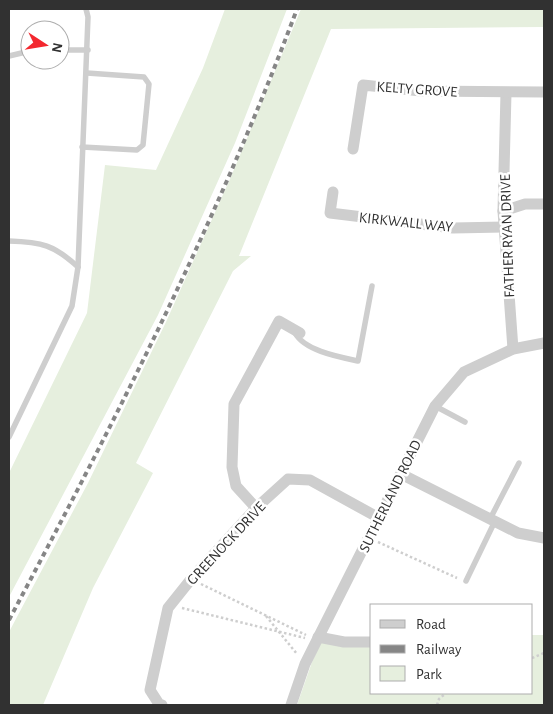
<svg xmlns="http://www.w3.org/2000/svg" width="553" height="714" viewBox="0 0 553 714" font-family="'Alegreya Sans',sans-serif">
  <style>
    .green { fill: #e6efde }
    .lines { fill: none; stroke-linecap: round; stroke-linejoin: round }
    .path { stroke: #cecece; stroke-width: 2.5; stroke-dasharray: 2.5 2.5; stroke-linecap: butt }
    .service { stroke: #cecece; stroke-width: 5.5 }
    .minor { stroke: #cecece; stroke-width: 11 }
    .rail { stroke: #868686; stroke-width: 4; stroke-dasharray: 5 4; stroke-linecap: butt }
    .labels { text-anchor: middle; stroke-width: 5; stroke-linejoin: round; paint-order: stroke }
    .street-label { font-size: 15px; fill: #313131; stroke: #fff }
  </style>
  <rect width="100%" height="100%" fill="#fff"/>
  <!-- green -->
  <g class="green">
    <path d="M225 9H287L235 143 158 315 9 597V473L87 313 105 165 156 170 203 68Z"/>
    <path d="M301 9H544V27L331 29 239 256H251L233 271 136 463 153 473 93 588 43 705H9V632L88 483 166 322 230 179Z"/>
    <path d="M325 634 342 637 372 638V693H532V635H544V705H297L312 662Z"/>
  </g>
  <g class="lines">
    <!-- path -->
    <g class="path">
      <path d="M378 542 457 578"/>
      <path d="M201 584 306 635"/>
      <path d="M182 608 305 638"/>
      <path d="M266 616 297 654"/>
      <path d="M532 658 544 653"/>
      <path d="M437 705 439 699 446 693"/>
    </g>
    <!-- service -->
    <g class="service">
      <path d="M60 50H88"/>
      <path d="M9 56 30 51"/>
      <path d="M82 147 137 150 143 145 149 84 144 77 87 73"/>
      <path d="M9 241C42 242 54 245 78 267"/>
      <path d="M295 333C305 351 339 357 358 361L372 286"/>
      <path d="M435 406 465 422"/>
      <path d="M9 437 72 306 78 267 88 17 86 9"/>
      <path d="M490 519 519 463"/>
      <path d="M466 581 495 521"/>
    </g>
    <!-- minor -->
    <g class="minor">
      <path d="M506 93 503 211 513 349"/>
      <path d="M353 149 363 85 421 91 544 92"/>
      <path d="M333 192 330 213 453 228 504 227"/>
      <path d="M503 211 525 204H544"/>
      <path d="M401 474 518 533 544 538"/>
      <path d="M256 508 236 486 232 467 234 404 279 321 300 333"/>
      <path d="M318 637 344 642H372"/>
      <path d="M162 705 159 704 150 690 168 608 192 578 256 508 288 479 310 480 379 518"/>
      <path d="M291 705 305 664 317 640 435 406 464 372 513 349 544 343"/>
    </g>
    <!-- rail -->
    <path class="rail" d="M9 620C115 421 218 220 297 9"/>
  </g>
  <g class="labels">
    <!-- street labels -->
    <g class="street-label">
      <text transform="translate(417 89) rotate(4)" y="5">KELTY GROVE</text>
      <text transform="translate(406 222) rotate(6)" y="5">KIRKWALL WAY</text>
      <text transform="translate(507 236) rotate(-92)" y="5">FATHER RYAN DRIVE</text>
      <text transform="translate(390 496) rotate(-64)" y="5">SUTHERLAND ROAD</text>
      <text transform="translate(226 543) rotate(-47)" y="5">GREENOCK DRIVE</text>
    </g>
  </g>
  <!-- border -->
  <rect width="553" height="714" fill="none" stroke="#313131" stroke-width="20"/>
  <!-- legend -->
  <rect x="370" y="604" width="162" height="90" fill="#ffffff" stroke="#adadad"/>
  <rect x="380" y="620" width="25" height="8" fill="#cecece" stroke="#adadad"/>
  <text x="416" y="629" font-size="15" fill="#313131">Road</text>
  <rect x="380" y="645" width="25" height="8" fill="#868686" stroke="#adadad"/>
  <text x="416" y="654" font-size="15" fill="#313131">Railway</text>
  <rect x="380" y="666" width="25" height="15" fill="#e6efde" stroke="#adadad"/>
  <text x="416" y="679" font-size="15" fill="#313131">Park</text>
  <!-- north arrow -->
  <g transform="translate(45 45) rotate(102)"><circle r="24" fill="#ffffff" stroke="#adadad"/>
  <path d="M0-4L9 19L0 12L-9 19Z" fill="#f3282f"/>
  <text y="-8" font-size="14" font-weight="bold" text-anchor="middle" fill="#313131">N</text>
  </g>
</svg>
